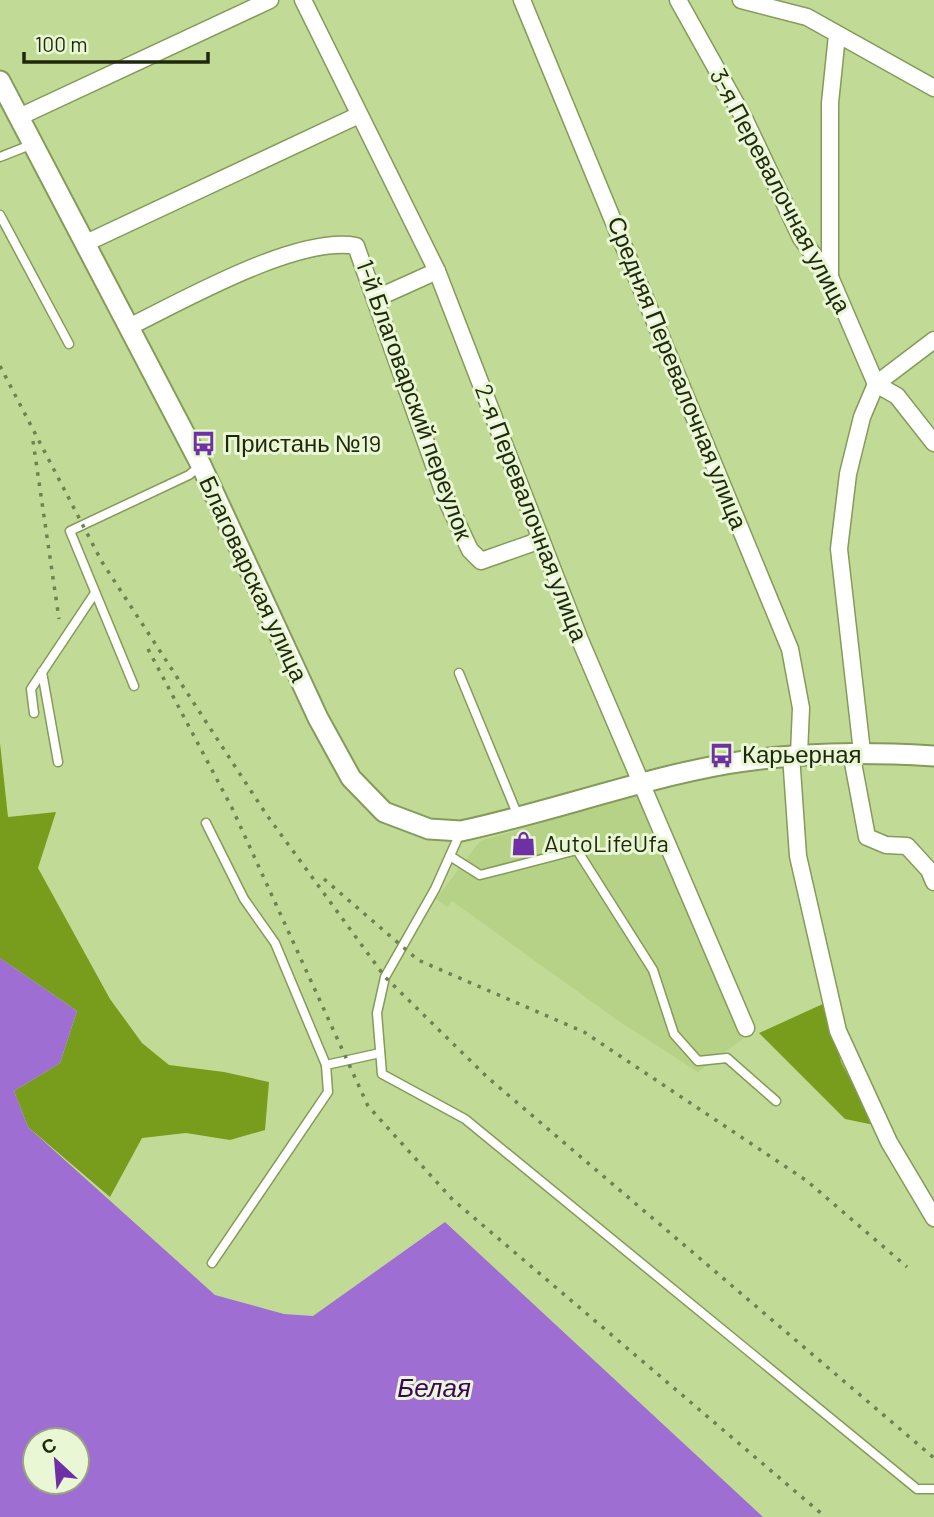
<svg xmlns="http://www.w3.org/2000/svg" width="934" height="1517" viewBox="0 0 934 1517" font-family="Barlow,sans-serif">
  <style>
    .built { fill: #b6d287 }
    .forest { fill: #789c1c }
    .water { fill: #9f6ed2; fill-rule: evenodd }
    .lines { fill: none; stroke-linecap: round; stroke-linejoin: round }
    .service-casing { stroke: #849b59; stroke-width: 11 }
    .minor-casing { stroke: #849b59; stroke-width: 19 }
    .tertiary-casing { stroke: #849b59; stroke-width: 23 }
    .service { stroke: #fff; stroke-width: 8 }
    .minor { stroke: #fff; stroke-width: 16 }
    .tertiary { stroke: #fff; stroke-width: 19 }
    .rail { stroke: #6f8151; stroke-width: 3.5; stroke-dasharray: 3.5 7; stroke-linecap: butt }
    .labels { text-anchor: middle; stroke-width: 6; stroke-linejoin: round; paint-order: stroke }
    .street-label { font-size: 24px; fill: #1f280d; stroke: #e9f7d5 }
    .poi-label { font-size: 24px; fill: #1f280d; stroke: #e9f7d5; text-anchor: start }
    .water-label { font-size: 26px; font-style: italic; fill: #3c0161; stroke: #e9f7d5 }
  </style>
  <rect width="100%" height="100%" fill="#c1db97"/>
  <!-- built -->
  <path class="built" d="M642 794 744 1038 698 1072 617 1020 452 901 447 907 436 899 480 841Z"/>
  <!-- forest -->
  <g class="forest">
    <path d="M0 743 8 817 56 812 38 868 110 999 142 1043 169 1065 224 1072 269 1082 265 1130 230 1140 186 1133 142 1138 110 1197 28 1127 14 1091 60 1063 77 1011 0 958Z"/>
    <path d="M825 1003 841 1062 874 1125 845 1119 759 1033Z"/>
  </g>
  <!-- water -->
  <path class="water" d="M0 958 77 1011 60 1063 14 1091 28 1127 215 1295 284 1314 313 1316 445 1222 763 1517H0ZM35 1440H77V1482H35Z"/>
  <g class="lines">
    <defs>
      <g id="service">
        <path d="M0 157 33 144"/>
        <path d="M0 215 69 344"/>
        <path d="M42 672 58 762"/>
        <path d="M459 673 518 816"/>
        <path d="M134 686 70 531 189 475 201 465"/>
        <path d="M34 713 31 689 95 593"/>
        <path d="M206 823 244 899 275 943 326 1065 380 1053"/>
        <path d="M461 831 435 889 385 977 377 1013 382 1074 465 1119 917 1489H934"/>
        <path d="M450 856 480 875 577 850 653 970 674 1034 698 1061 727 1058 776 1101"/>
        <path d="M212 1263 328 1092 326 1065"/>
      </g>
      <g id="minor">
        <path d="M303 0 437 271 580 640 746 1028"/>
        <path d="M522 0 790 649 801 708 799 754"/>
        <path d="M678 0 745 120 801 238 830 277 876 384 897 396 934 443"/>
        <path d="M741 0 807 17 934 88"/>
        <path d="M19 117 270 0"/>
        <path d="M86 243 359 115"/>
        <path d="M830 277V103L837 35"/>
        <path d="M377 298 437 271"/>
        <path d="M131 326C184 300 298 235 356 246L446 499 470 550 481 561 541 540"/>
        <path d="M851 752 867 837 886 845 907 846 929 870 934 882"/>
        <path d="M862 752 839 549 848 474 862 417 876 384 934 340"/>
        <path d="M791 755 798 856 838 1031 889 1142 934 1218"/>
      </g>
      <path id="tertiary" d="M0 81 201 465 318 718 351 778 384 812 429 829 461 831C550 812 636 780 726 764 796 752 863 752 934 756"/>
    </defs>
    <!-- service casing -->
    <use href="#service" class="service-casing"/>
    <!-- minor casing -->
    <use href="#minor" class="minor-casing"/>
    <!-- tertiary casing -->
    <use href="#tertiary" class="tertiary-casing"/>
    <!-- service -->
    <use href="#service" class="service"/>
    <!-- minor -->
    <use href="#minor" class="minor"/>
    <!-- tertiary -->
    <use href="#tertiary" class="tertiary"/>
    <!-- rail -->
    <g class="rail">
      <path d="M0 366 102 562 266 814 385 977 487 1077 934 1458"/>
      <path d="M33 441 59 619"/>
      <path d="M148 649 232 808 368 1106 452 1199 823 1515"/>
      <path d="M324 879 418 960 584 1032 807 1181 907 1267"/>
    </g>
  </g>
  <!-- icons -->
  <defs>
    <symbol id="bus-bare" viewBox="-9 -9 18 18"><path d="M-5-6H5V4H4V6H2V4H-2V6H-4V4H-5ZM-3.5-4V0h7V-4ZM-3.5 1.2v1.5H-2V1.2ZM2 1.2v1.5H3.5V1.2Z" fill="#7030a5" stroke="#e9f7d5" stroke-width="2.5" paint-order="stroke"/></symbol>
    <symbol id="shop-bare" viewBox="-9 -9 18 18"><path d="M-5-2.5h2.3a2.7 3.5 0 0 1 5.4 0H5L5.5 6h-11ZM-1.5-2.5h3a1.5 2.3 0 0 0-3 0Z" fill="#7030a5" stroke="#e9f7d5" stroke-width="2.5" paint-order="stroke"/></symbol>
  </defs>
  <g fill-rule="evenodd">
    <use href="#bus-bare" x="186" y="426" width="35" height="35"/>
    <use href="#bus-bare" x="704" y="738" width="35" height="35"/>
    <use href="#shop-bare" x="506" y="826" width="35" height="35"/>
  </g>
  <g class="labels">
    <!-- street labels -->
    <g class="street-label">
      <text transform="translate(780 191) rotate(62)" y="8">3-я Перевалочная улица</text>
      <text transform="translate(677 373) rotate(68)" y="8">Средняя Перевалочная улица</text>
      <text transform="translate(414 400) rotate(70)" y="8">1-й Благоварский переулок</text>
      <text transform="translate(531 513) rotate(69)" y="8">2-я Перевалочная улица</text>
      <text transform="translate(253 579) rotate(65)" y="8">Благоварская улица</text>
    </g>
    <!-- poi labels -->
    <g class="poi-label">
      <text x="224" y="452">Пристань №19</text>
      <text x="742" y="763">Карьерная</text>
      <text x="544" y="852">AutoLifeUfa</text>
    </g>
    <!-- water labels -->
    <g class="water-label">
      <text x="434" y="1397">Белая</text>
    </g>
  </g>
  <!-- north arrow -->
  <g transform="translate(56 1461) rotate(334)"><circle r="33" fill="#e9f7d5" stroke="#98a485" stroke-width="2"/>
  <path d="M0-5L12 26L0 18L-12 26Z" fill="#7030a5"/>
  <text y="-10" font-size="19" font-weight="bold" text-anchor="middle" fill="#1f280d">С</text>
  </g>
  <!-- scale -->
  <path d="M24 52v10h184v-10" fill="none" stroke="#1f280d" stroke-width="3.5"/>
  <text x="35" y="52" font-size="21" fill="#1f280d" stroke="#e9f7d5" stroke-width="5" paint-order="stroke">100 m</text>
</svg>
